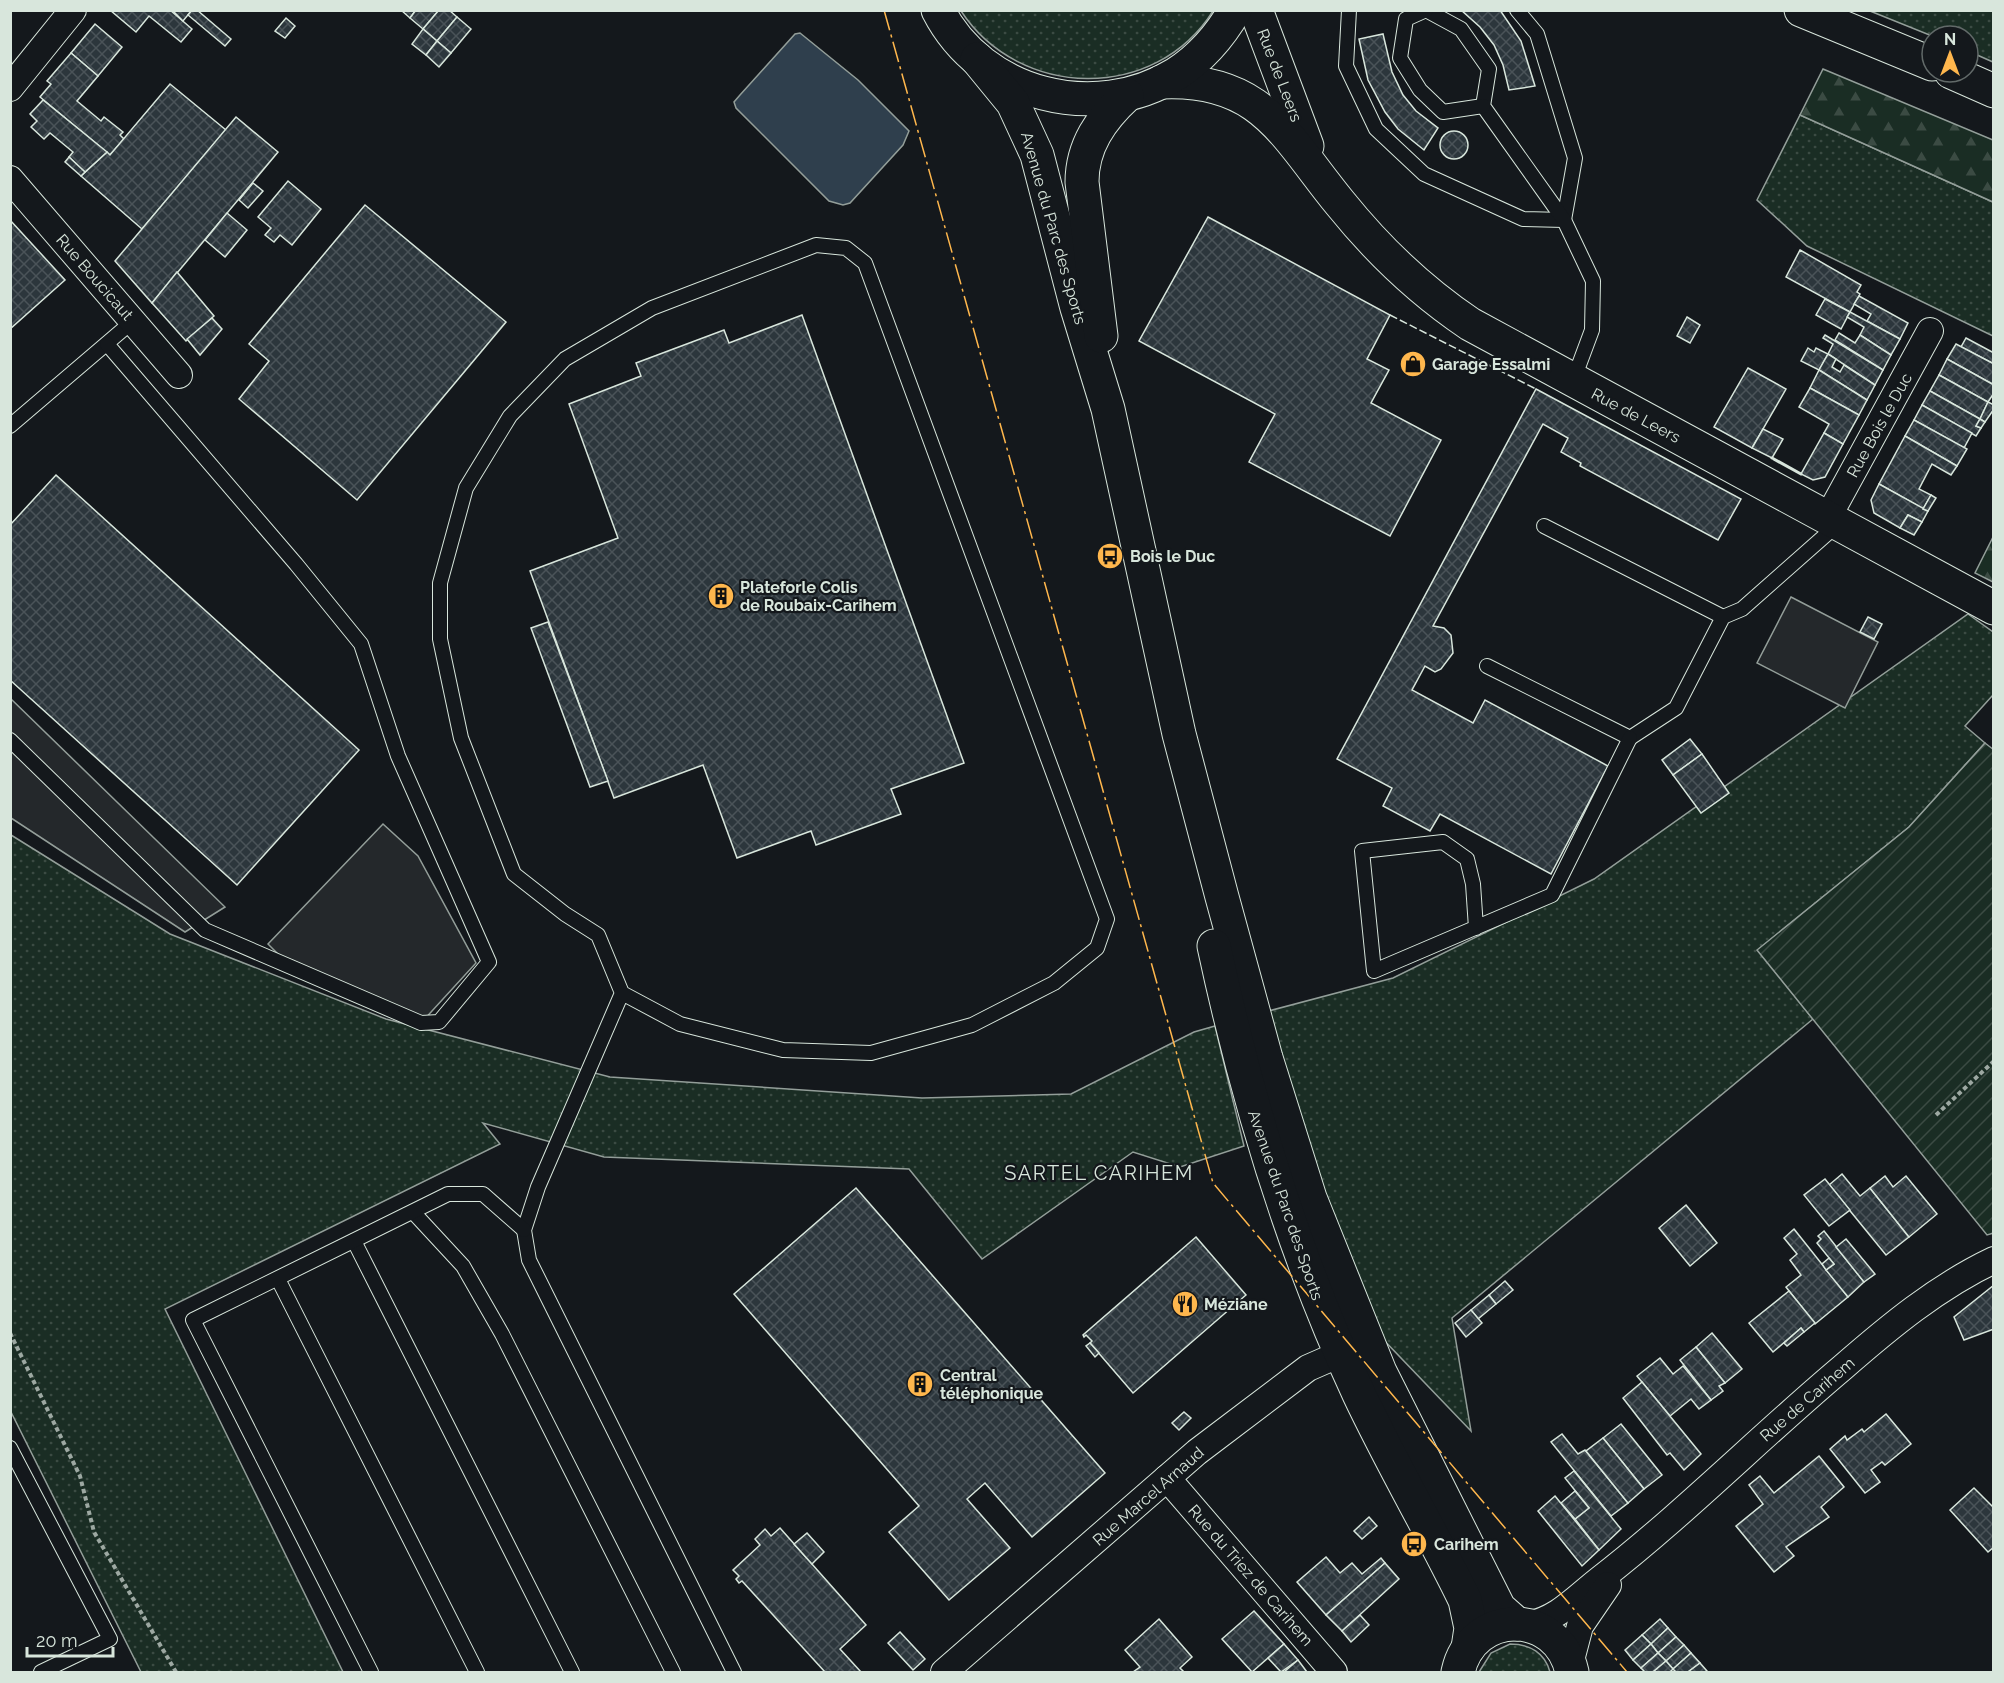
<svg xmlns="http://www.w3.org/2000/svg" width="2004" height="1683" viewBox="0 0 2004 1683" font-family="Raleway,sans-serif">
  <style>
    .grass { fill: url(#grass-dots); stroke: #939e99; stroke-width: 1.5 }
    .forest { fill: url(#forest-firs); stroke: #939e99; stroke-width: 1.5 }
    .garden { fill: url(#garden-furrows); stroke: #939e99; stroke-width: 1.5 }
    .parking { fill: #24282b; stroke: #939e99; stroke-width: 1.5 }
    .water { fill: #2f3f4d; stroke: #939e99; stroke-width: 1.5 }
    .building { fill: url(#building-cross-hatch); stroke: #d8e6dc; stroke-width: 1.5 }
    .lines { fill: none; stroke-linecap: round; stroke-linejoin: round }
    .service-casing { stroke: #d8e6dc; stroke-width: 16 }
    .minor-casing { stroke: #d8e6dc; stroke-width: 28 }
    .tertiary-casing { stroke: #d8e6dc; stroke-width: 35 }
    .primary-casing { stroke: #d8e6dc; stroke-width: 35 }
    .trunk-casing { stroke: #d8e6dc; stroke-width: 35 }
    .path { stroke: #9da8a2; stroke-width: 4; stroke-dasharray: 4.5 3; stroke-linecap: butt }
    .service { stroke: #14181c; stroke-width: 14 }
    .minor { stroke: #14181c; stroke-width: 26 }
    .tertiary { stroke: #14181c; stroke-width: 33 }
    .primary { stroke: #14181c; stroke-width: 33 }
    .trunk { stroke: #14181c; stroke-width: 33 }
    .fence { stroke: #d8e6dc; stroke-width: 1.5; stroke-dasharray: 8 3; stroke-linecap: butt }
    .wall { stroke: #d8e6dc; stroke-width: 3 }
    .power { stroke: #ffb74d; stroke-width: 1.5; stroke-dasharray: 21 4.5 3 4.5; stroke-linecap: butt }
    .labels { text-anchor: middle; stroke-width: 4.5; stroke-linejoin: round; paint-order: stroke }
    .street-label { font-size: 16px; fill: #d8e6dc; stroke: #14181c }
    .poi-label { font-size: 16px; font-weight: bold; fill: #d8e6dc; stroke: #14181c; text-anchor: start }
    .quarter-label { font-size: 20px; letter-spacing: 1.5px; fill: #d8e6dc; stroke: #14181c }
  </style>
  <defs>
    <pattern id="grass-dots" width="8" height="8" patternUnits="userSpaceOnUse" patternTransform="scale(1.5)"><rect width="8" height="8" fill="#1a2d24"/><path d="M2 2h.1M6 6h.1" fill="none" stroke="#3b4b43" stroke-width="1.8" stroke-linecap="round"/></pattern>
    <pattern id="forest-firs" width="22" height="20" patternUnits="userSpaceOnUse" patternTransform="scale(1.5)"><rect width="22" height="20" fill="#1a2d24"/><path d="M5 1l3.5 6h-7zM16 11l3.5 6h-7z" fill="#3b4b43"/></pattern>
    <pattern id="garden-furrows" width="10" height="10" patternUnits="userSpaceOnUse" patternTransform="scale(1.5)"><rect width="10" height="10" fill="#1a2d24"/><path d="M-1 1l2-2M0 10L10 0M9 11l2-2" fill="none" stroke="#3b4b43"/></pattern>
    <pattern id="building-cross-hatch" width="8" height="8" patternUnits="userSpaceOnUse" patternTransform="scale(1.5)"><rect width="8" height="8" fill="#2c363c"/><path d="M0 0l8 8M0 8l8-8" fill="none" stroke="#4a5358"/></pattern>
  </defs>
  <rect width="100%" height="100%" fill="#14181c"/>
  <!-- grass -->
  <g class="grass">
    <path d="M961 11H1213C1155 103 1019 99 961 11Z"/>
    <path d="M1870 11H1993V62L1968 51V36H1932Z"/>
    <path d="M1800 115 1993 202V336L1807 246 1757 200Z"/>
    <path d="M1968 614 1993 632V695L1965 726 1985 743 1909 827 1758 950 1813 1019 1452 1318 1471 1431 1378 1334 1314 1177 1261 1013 1393 978 1594 879Z"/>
    <path d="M11 835 170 934 386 1019 610 1077 922 1098 1071 1094 1194 1032 1215 1026 1244 1146 1180 1167 1133 1152 982 1259 909 1169 604 1157 483 1123 500 1144 165 1309 343 1672H141L11 1412Z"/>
    <path d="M1510 1644C1530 1644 1545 1653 1550 1672H1479L1491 1653Z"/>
  </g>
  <!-- forest -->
  <g class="forest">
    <path d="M1823 69 1993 140V202L1800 115Z"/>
    <path d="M1993 537V582L1975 573Z"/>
  </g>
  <!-- garden -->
  <path class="garden" d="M1985 743 1994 750V1233L1987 1235 1757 950 1909 827Z"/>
  <!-- parking -->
  <g class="parking">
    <path d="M1791 597 1878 642 1845 708 1757 663Z"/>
    <path d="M10 698 225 907 185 932 11 818Z"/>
    <path d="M383 824 418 856 476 963 421 1023 292 968 268 944Z"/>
  </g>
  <!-- water -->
  <path class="water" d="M800 33 858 80 909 131 903 145 850 203 843 205 829 201 736 108 734 102 740 95 795 34Z"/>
  <!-- building -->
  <g class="building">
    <path d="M110 10H170L192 29 181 42 149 16 136 32Z"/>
    <path d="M172 10H192L183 21Z"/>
    <path d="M192 10H197L231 39 225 46 188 15Z"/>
    <path d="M401 10H416L410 18Z"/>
    <path d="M416 10H439L423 29 410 18Z"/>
    <path d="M439 10H449L457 17 437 41 423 29Z"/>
    <path d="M1461 10H1500L1521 41 1535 86 1509 90 1503 65 1494 45 1480 27Z"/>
    <path d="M457 17 471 29 451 53 437 41Z"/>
    <path d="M286 18 295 26 285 38 275 31Z"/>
    <path d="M95 24 122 47 98 76 71 53Z"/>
    <path d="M423 29 437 41 426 55 412 44Z"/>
    <path d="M1383 34 1392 72 1403 95 1416 111 1438 128 1424 150 1398 129 1385 112 1368 80 1359 39Z"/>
    <path d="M437 41 451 53 439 67 426 55Z"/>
    <path d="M71 53 98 76 77 101 101 121 104 117 123 132 120 135 124 139 110 155 40 97 51 84 47 81Z"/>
    <path d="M170 84 226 130 142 229 81 176 107 152 110 155Z"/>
    <path d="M43 100 107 152 85 172 69 157 73 152 50 133 44 139 31 127 37 121 30 114Z"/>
    <path d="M236 117 278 152 152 303 115 261Z"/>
    <circle cx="1454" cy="145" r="14"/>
    <path d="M69 157 85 172 81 176 65 162Z"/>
    <path d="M288 181 321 209 292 245 280 235 274 242 265 235 271 228 258 217Z"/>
    <path d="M253 183 263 191 248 208 239 200Z"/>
    <path d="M365 205 506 322 357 500 239 399 269 361 249 344Z"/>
    <path d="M227 213 247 230 225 257 205 240Z"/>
    <path d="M1208 217 1390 315 1367 359 1389 370 1371 403 1441 440 1390 536 1249 462 1275 414 1139 341Z"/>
    <path d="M10 220 65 280 10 329Z"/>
    <path d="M1800 250 1861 285 1857 292 1860 294 1850 312 1786 277Z"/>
    <path d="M177 272 214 316 186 341 152 303Z"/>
    <path d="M1859 296 1908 323 1900 339 1867 321 1871 314 1854 304Z"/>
    <path d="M1825 299 1850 312 1841 329 1816 315Z"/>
    <path d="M1850 312 1900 339 1891 355 1860 335 1864 327 1847 317Z"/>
    <path d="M802 315 964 763 891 789 901 814 816 845 811 831 737 858 703 765 614 798 530 571 618 538 569 404 641 376 636 363 724 330 729 343Z"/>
    <path d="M1687 317 1700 325 1690 343 1677 336Z"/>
    <path d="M212 318 222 329 200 355 187 339Z"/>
    <path d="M1839 333 1855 343 1860 335 1891 355 1883 370 1835 340Z"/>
    <path d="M1825 335 1883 370 1875 385 1828 354 1833 344 1823 338Z"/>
    <path d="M1966 338 1994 353V364L1961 347Z"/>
    <path d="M1956 344 1994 364V385L1947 359Z"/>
    <path d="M1808 348 1814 352 1816 348 1828 354 1819 370 1801 361Z"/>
    <path d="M1828 354 1836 359 1832 367 1840 372 1844 365 1875 385 1867 400 1819 370Z"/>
    <path d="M1947 359 1994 385V393L1988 402 1939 375Z"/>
    <path d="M1748 368 1786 389 1752 448 1714 427Z"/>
    <path d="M1819 370 1867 400 1859 415 1810 388Z"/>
    <path d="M1939 375 1988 402 1980 419 1930 391Z"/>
    <path d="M1810 388 1859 415 1843 444 1824 433 1829 424 1799 407Z"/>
    <path d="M1536 389 1741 499 1718 540 1580 466 1581 463 1561 452 1568 438 1543 424 1433 626 1444 628 1451 635 1453 653 1441 669 1435 672 1425 666 1412 690 1473 723 1485 700 1608 766 1551 874 1440 814 1430 831 1383 806 1392 788 1337 759Z"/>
    <path d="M1930 391 1980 419 1976 426 1981 428 1976 436 1922 405Z"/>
    <path d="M1988 402 1994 405V409L1985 422 1980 419Z"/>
    <path d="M1922 405 1972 433 1964 448 1914 420Z"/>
    <path d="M1980 419 1985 422 1981 428 1976 426Z"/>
    <path d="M1914 420 1967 449 1957 466 1905 436Z"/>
    <path d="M1763 429 1783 439 1772 458 1752 448Z"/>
    <path d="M1824 433 1843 444 1825 477 1813 480 1801 474Z"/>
    <path d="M1905 436 1957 466 1951 475 1932 464 1919 489 1931 495 1923 509 1879 484Z"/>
    <path d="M56 475 359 750 237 885 10 680V525Z"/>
    <path d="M1879 484 1928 511 1922 522 1908 515 1900 528 1874 513 1871 500Z"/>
    <path d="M1931 495 1936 498 1928 511 1923 509Z"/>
    <path d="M1908 515 1922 522 1914 535 1900 528Z"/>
    <path d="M1868 617 1882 624 1874 639 1860 632Z"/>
    <path d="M548 622 608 781 590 787 531 628Z"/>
    <path d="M1690 739 1702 754 1673 775 1662 760Z"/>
    <path d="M1702 754 1729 793 1701 813 1673 775Z"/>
    <path d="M1842 1174 1860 1196 1870 1188 1909 1237 1886 1255 1829 1185Z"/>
    <path d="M1885 1176 1893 1187 1906 1176 1937 1214 1909 1237 1870 1188Z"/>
    <path d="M1825 1179 1850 1210 1829 1226 1804 1195Z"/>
    <path d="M856 1188 1105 1473 1032 1537 985 1483 967 1499 1010 1548 949 1600 889 1532 919 1506 734 1294Z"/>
    <path d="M1686 1205 1717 1243 1690 1266 1659 1228Z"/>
    <path d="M1794 1229 1848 1297 1815 1324 1786 1287 1801 1275 1790 1260 1797 1254 1784 1238Z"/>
    <path d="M1824 1231 1864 1282 1848 1297 1826 1270 1834 1264 1817 1243 1821 1239 1818 1236Z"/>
    <path d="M1196 1237 1246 1295 1133 1393 1090 1343 1092 1341 1086 1335 1084 1337 1083 1335Z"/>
    <path d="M1846 1239 1875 1274 1864 1282 1836 1247Z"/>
    <path d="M1829 1258 1834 1264 1826 1270 1822 1264Z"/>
    <path d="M1505 1281 1513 1290 1496 1304 1489 1295Z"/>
    <path d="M1994 1285V1329L1964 1340 1954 1317Z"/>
    <path d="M1789 1291 1815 1323 1804 1332 1801 1328 1773 1352 1749 1323Z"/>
    <path d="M1489 1295 1496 1304 1478 1319 1471 1310Z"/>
    <path d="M1471 1310 1482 1323 1466 1337 1455 1323Z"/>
    <path d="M1801 1328 1804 1332 1787 1346 1784 1343Z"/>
    <path d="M1712 1333 1742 1369 1725 1383 1696 1347Z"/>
    <path d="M1090 1343 1099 1353 1095 1357 1086 1346Z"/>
    <path d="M1696 1347 1725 1383 1719 1386 1723 1391 1711 1400 1680 1360Z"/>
    <path d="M1660 1358 1673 1374 1683 1366 1711 1400 1699 1409 1691 1399 1670 1416 1637 1376Z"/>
    <path d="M1642 1382 1701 1454 1684 1470 1670 1453 1667 1455 1623 1398Z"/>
    <path d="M1184 1412 1191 1418 1179 1430 1172 1423Z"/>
    <path d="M1886 1414 1911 1444 1885 1465 1882 1462 1871 1470 1880 1482 1865 1493 1830 1449 1845 1436 1847 1440 1862 1429 1864 1432Z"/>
    <path d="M1621 1424 1662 1475 1644 1489 1603 1438Z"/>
    <path d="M1562 1434 1578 1454 1585 1450 1628 1503 1611 1516 1551 1442Z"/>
    <path d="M1603 1438 1644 1489 1628 1503 1586 1451Z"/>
    <path d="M1819 1456 1844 1487 1821 1507 1829 1517 1786 1547 1794 1556 1774 1572 1736 1526 1763 1504 1749 1485 1760 1476 1774 1493Z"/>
    <path d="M1574 1471 1621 1529 1599 1550 1575 1519 1589 1508 1565 1478Z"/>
    <path d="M1974 1488 1994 1508V1547L1988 1552 1950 1510Z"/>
    <path d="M1575 1491 1589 1508 1575 1519 1561 1503Z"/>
    <path d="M1555 1496 1599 1550 1582 1566 1538 1511Z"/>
    <path d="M1369 1517 1377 1526 1362 1539 1354 1531Z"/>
    <path d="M780 1528 866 1625 840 1649 861 1672H825L742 1581 739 1583 736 1579 739 1576 733 1570 760 1545 755 1539 765 1529 771 1536Z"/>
    <path d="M807 1533 824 1552 812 1564 794 1544Z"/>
    <path d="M1326 1557 1340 1573 1352 1563 1362 1574 1381 1558 1385 1563 1326 1615 1297 1582Z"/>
    <path d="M1385 1563 1399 1579 1342 1631 1326 1615Z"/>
    <path d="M1254 1611 1284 1644 1252 1672 1222 1639Z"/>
    <path d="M1360 1615 1369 1625 1351 1642 1342 1631Z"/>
    <path d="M1159 1619 1192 1657 1180 1668 1184 1672H1133L1140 1667 1125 1650Z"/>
    <path d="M1660 1619 1668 1628 1651 1644 1642 1635Z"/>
    <path d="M1668 1628 1676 1637 1658 1653 1651 1644Z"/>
    <path d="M900 1632 925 1659 913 1670 888 1643Z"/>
    <path d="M1642 1635 1651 1644 1633 1660 1625 1650Z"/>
    <path d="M1676 1637 1684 1645 1666 1661 1658 1653Z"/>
    <path d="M1284 1644 1298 1660 1281 1672 1268 1658Z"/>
    <path d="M1651 1644 1658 1653 1641 1668 1633 1660Z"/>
    <path d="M1684 1645 1691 1653 1673 1669 1666 1661Z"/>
    <path d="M1658 1653 1666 1661 1653 1672H1645L1641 1668Z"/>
    <path d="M1691 1653 1700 1663 1688 1672H1676L1673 1669Z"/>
    <path d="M1298 1660 1307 1672H1284Z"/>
    <path d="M1666 1661 1673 1669 1670 1672H1653Z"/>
    <path d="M1700 1663 1707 1671 1705 1672H1688Z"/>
  </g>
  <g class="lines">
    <defs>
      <g id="service">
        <path d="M1349 10 1346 66 1376 129 1424 174 1523 219 1564 220 1575 158 1537 34 1517 10"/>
        <path d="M1426 10 1461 29 1489 69 1483 106 1564 220 1593 281 1592 330 1573 381"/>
        <path d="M1426 10 1406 19 1400 58 1420 90 1443 112 1483 106"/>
        <path d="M10 426 133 321"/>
        <path d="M1544 526 1723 617"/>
        <path d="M1487 666 1630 738 1676 708 1723 617 1742 609 1837 525"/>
        <path d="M10 740 205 930 421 1023 439 1022 489 962 398 756 361 644 296 564 107 344"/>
        <path d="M1476 928 1473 884 1467 859 1443 842 1362 851 1374 971 1552 895 1630 738"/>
        <path d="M622 993 680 1024 783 1050 871 1053 972 1025 1054 983 1097 948 1107 919 865 263 846 248 816 245 652 308 565 359 510 416 466 488 440 583V639L461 738 514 874 565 914 598 935 622 993 538 1187 524 1230 529 1260 734 1672"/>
        <path d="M413 1212 463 1266 502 1334 673 1672"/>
        <path d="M354 1241 572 1672"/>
        <path d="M278 1279 477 1672"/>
        <path d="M10 1448 110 1639 41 1672"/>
        <path d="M371 1672 193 1320 448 1194H483L524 1230"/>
      </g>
      <g id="minor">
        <path d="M10 88 73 10"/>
        <path d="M10 179 179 375"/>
        <path d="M1827 519 1930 331"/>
        <path d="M1167 1478 1334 1672"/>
        <path d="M1527 1625C1557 1620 1576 1598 1599 1580 1684 1514 1760 1437 1842 1368 1889 1327 1937 1287 1994 1260"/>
        <path d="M1570 1664 1580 1626 1608 1585"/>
        <path d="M944 1672 1197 1452 1308 1368 1356 1347"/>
      </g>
      <g id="tertiary">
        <path d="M1256 10 1307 146"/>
        <path d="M1161 82C1262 77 1285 136 1340 203 1377 249 1421 291 1470 324L1994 608"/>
      </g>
      <g id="primary">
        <path d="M938 10C982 96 1095 124 1176 74 1201 58 1220 36 1235 10"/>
        <path d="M977 59 1013 103 1037 155 1077 308 1108 409 1179 734 1222 897 1266 1058 1310 1198 1380 1372 1499 1608 1517 1624"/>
        <path d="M1101 336 1082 182C1082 146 1101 119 1127 95"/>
        <path d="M1214 946C1247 1100 1292 1250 1359 1394 1392 1464 1431 1530 1465 1600L1471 1628 1468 1648"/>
        <path d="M1458 1672C1472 1608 1558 1608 1572 1672"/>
      </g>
      <g id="trunk">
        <path d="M1801 10 1932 64"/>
        <path d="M1951 72 1994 91"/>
      </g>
    </defs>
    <!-- service casing -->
    <use href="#service" class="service-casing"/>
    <!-- minor casing -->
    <use href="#minor" class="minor-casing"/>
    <!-- tertiary casing -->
    <use href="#tertiary" class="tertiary-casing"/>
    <!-- primary casing -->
    <use href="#primary" class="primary-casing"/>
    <!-- trunk casing -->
    <use href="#trunk" class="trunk-casing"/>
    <!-- path -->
    <g class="path">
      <path d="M1936 1115 1994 1061"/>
      <path d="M10 1333 80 1476 94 1532 176 1672"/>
    </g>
    <!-- service -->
    <use href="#service" class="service"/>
    <!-- minor -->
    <use href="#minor" class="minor"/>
    <!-- tertiary -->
    <use href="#tertiary" class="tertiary"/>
    <!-- primary -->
    <use href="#primary" class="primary"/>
    <!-- trunk -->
    <use href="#trunk" class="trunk"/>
    <!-- fence -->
    <path class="fence" d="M1390 315 1536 389"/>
    <!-- wall -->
    <path class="wall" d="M1772 458 1801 474"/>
    <!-- power -->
    <path class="power" d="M884 10 1213 1183 1627 1672"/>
  </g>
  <!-- icons -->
  <defs>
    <symbol id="shop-disc" viewBox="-11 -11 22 22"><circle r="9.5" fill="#ffb74d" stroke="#14181c"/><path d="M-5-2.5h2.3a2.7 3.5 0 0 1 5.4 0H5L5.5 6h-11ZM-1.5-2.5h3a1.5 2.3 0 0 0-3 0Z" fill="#111"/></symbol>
    <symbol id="bus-disc" viewBox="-11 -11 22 22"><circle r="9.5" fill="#ffb74d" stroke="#14181c"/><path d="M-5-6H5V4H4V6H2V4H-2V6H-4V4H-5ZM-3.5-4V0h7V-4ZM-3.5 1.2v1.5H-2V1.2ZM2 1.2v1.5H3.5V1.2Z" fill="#111"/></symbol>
    <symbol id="building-disc" viewBox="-11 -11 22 22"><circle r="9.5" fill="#ffb74d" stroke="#14181c"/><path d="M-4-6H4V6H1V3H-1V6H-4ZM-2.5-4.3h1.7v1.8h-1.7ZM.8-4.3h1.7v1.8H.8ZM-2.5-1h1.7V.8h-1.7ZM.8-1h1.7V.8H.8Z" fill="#111"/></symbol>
    <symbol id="restaurant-disc" viewBox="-11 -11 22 22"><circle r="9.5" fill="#ffb74d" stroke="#14181c"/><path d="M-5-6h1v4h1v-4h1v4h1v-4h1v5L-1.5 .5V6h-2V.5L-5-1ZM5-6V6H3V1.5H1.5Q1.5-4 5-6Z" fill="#111"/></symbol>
  </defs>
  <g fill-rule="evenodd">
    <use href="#shop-disc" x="1398" y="349" width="30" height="30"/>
    <use href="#bus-disc" x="1095" y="541" width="30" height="30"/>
    <use href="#building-disc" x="706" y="581" width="30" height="30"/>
    <use href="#restaurant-disc" x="1170" y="1289" width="30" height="30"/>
    <use href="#building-disc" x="905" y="1369" width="30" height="30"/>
    <use href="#bus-disc" x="1399" y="1529" width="30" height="30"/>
  </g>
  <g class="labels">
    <!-- street labels -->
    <g class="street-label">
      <text transform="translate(1280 75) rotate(69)" y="6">Rue de Leers</text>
      <text transform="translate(1054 228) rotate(74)" y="6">Avenue du Parc des Sports</text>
      <text transform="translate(95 277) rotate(49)" y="6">Rue Boucicaut</text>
      <text transform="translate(1636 415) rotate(28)" y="6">Rue de Leers</text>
      <text transform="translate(1879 425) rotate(-61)" y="6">Rue Bois le Duc</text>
      <text transform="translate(1286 1205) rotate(71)" y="6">Avenue du Parc des Sports</text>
      <text transform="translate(1807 1399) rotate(-41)" y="6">Rue de Carihem</text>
      <text transform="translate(1148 1496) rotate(-41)" y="6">Rue Marcel Arnaud</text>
      <text transform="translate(1251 1575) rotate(49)" y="6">Rue du Triez de Carihem</text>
    </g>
    <!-- poi labels -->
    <g class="poi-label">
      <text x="1432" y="370">Garage Essalmi</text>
      <text x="1130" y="562">Bois le Duc</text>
      <text x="740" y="593">Plateforle Colis<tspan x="740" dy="18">de Roubaix-Carihem</tspan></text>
      <text x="1204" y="1310">Méziane</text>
      <text x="940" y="1381">Central<tspan x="940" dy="18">téléphonique</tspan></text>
      <text x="1434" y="1550">Carihem</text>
    </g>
    <!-- quarter labels -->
    <g class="quarter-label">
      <text x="1099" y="1180">SARTEL CARIHEM</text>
    </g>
  </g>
  <!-- border -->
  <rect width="2004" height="1683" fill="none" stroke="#d8e6dc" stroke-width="24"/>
  <!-- north arrow -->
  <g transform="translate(1950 54)"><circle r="28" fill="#14181c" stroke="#626a69" stroke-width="1.5"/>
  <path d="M0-4.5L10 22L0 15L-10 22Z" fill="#ffb74d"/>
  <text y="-9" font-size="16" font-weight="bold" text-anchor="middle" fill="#d8e6dc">N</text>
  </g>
  <!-- scale -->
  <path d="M27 1647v9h86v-9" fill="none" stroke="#d8e6dc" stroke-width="3"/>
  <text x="36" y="1647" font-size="18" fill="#d8e6dc" stroke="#14181c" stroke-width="4.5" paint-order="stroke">20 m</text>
</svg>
